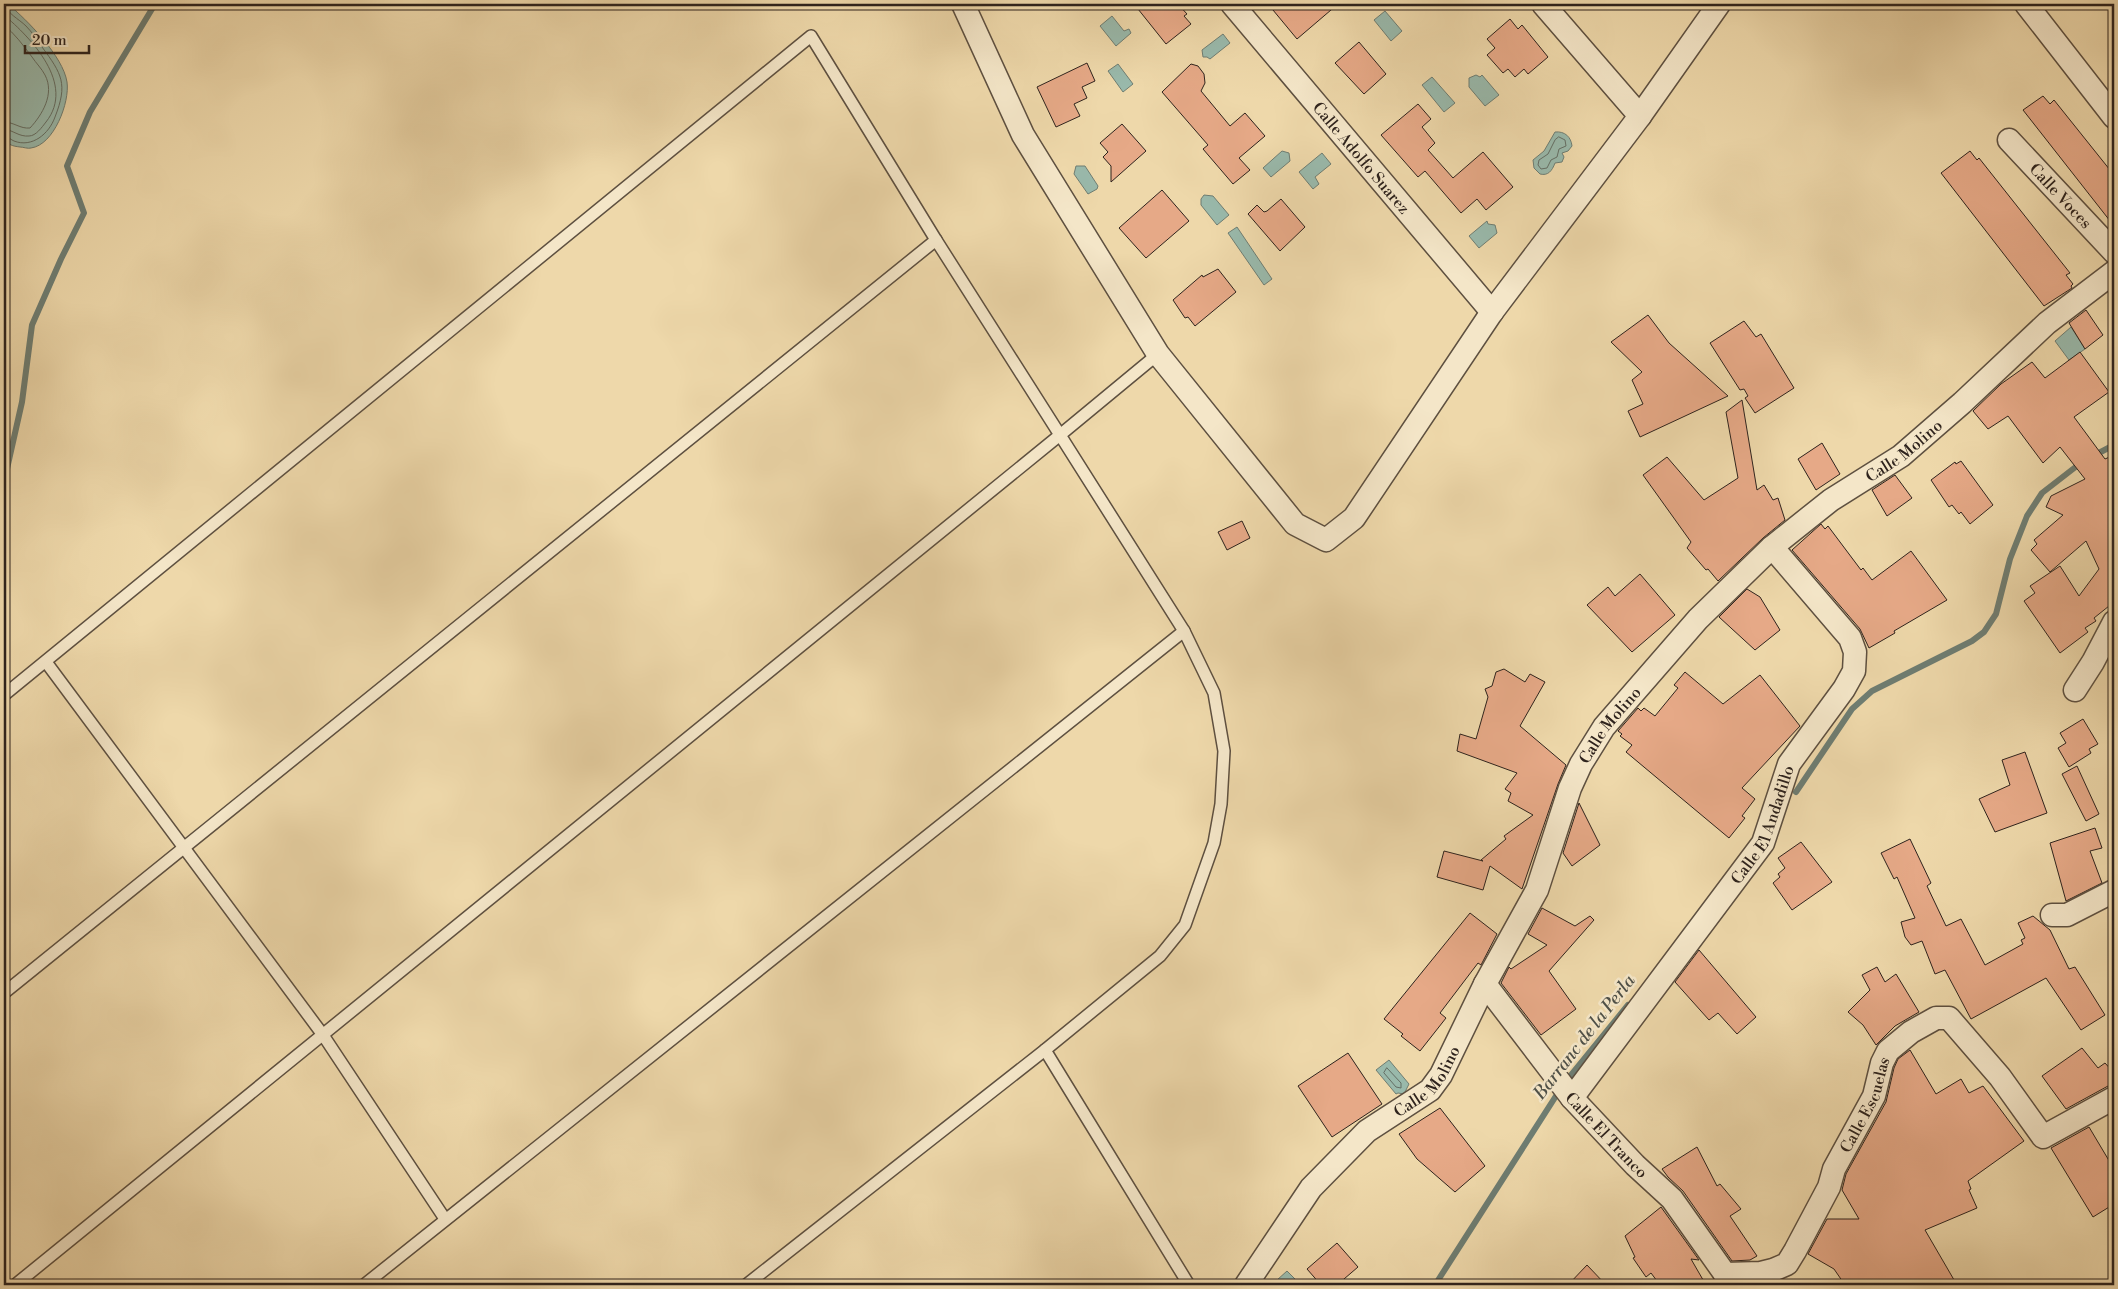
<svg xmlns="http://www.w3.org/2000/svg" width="2118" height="1289" viewBox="0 0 2118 1289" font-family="'Libre Bodoni',serif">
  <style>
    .water { fill: #99b9ab; stroke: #6e7d72 }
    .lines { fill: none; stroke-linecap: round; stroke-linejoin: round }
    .shore { stroke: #646e64; stroke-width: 1 }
    .stream { stroke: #6e7d72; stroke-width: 6 }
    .building { fill: #e6a987; stroke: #2e231d }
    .lane-casing { stroke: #5e5040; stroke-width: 14 }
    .street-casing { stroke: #5e5040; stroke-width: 25 }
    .lane { stroke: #f4e6c8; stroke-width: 11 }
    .street { stroke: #f4e6c8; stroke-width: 22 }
    .labels { text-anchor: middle; stroke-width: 5; stroke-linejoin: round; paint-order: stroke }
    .street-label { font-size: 16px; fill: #2e231d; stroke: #f4e6c8 }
    .water-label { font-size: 18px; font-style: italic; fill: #4e5048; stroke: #f4e6c8 }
  </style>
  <rect width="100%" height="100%" fill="#eed8aa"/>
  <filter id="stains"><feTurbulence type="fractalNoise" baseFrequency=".004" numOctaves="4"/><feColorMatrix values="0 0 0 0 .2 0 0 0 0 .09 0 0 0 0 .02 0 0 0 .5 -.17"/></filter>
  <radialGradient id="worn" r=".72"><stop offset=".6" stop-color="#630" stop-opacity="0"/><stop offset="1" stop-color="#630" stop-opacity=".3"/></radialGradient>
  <!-- water -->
  <g class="water">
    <path d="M4 4H8C27 20 63 56 67 82 70 102 54 145 31 148 28 149 23 147 20 147 12 146 9 145 4 139Z"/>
    <path d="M1385 11 1402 31 1391 41 1374 20Z"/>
    <path d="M1112 16 1124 31 1129 29 1131 33 1116 46 1100 26Z"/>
    <path d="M1223 34 1230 43 1210 59 1207 57H1203L1202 50Z"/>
    <path d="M1118 64 1133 84 1123 92 1108 71Z"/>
    <path d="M1476 75 1480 77 1482 75 1499 95 1485 106 1469 87V78Z"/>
    <path d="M1432 77 1455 103 1444 112 1422 85Z"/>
    <path d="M1555 132C1565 131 1571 137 1572 146L1568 151 1562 153 1564 157 1562 162 1555 163C1552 171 1548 176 1540 174L1534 168 1533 160 1544 151Z"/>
    <path d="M1282 151 1289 153 1290 161 1271 177 1263 168Z"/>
    <path d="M1322 153 1331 164 1315 177 1319 184 1313 189 1299 172Z"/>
    <path d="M1076 166H1085L1098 186 1097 189 1088 194 1074 174Z"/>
    <path d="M1204 195 1213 196 1229 215 1217 225 1201 205V199Z"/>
    <path d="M1487 221 1488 224 1495 225 1497 233 1479 248 1469 236Z"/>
    <path d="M1237 227 1272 279 1264 285 1228 233Z"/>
    <path d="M2071 327 2085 349 2069 360 2055 341Z"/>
    <path d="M1389 1060 1409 1084 1404 1094 1398 1093 1396 1094 1376 1070Z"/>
    <path d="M1287 1271 1301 1285H1282L1277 1280Z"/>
  </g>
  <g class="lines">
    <!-- shore -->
    <g class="shore">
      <path d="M4 15C31 38 76 84 46 122 42 127 36 136 29 136 19 137 13 130 4 129"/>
      <path d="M4 25C15 34 23 45 32 57 36 63 42 69 45 75 55 94 42 115 30 128 20 129 14 122 4 122"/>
      <path d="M4 136C9 136 9 139 14 141 32 148 49 134 55 117 68 84 62 74 42 47 37 40 32 32 26 26 19 19 6 13 5 4"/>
      <path d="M1559 137 1565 140 1566 146 1559 149 1557 157 1551 160 1547 168 1541 169 1538 165 1539 160 1548 154 1555 140Z"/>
      <path d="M1387 1068 1401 1083V1088L1396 1087 1384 1073Z"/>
    </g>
    <!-- stream -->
    <g class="stream">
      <path d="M2093 456 2114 445"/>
      <path d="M4 482 22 402 32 325 61 259 84 213 67 166 90 112 155 4"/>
      <path d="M1796 792 1852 709 1872 691 1972 641 1984 632 1996 614 2010 559 2027 516 2042 493 2082 462"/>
      <path d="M1435 1285 1563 1085 1628 1005"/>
    </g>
  </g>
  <!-- building -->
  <g class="building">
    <path d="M1134 4H1178L1187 14 1184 16 1191 24 1166 44Z"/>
    <path d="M1268 4H1338L1297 39Z"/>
    <path d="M1510 19 1518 29 1522 25 1548 57 1528 74 1524 69 1515 77 1508 69 1503 73 1487 55 1495 48 1487 39Z"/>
    <path d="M1359 42 1386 74 1364 94 1335 63Z"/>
    <path d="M1087 63 1095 81 1082 87 1087 98 1074 104 1080 116 1056 127 1037 87Z"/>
    <path d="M1191 64 1198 66 1204 74 1205 83 1201 91 1230 126 1245 113 1265 136 1239 158 1250 170 1233 184 1203 149 1208 145 1162 92Z"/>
    <path d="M2043 96 2050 104 2054 100 2114 175V226L2023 110Z"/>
    <path d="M1418 104 1431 119 1422 127 1435 143 1428 150 1453 178 1483 152 1513 187 1486 210 1477 199 1461 213 1425 171 1418 177 1381 135Z"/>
    <path d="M1122 124 1146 151 1111 182V166L1103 157 1108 152 1100 143Z"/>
    <path d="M1970 151 1977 160 1979 158 2070 273 2066 275 2073 284 2071 286 2072 288 2044 306 1941 173Z"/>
    <path d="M1162 190 1189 221 1146 258 1119 228Z"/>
    <path d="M1281 199 1305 227 1280 251 1248 214 1257 205 1264 212 1267 211Z"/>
    <path d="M1218 269 1236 292 1195 326 1188 317 1185 318 1173 300 1202 275 1203 277Z"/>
    <path d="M2086 310 2103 335 2085 349 2069 323Z"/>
    <path d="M1648 315 1669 343 1728 396 1640 437 1628 411 1643 404 1632 380 1642 372 1611 342Z"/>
    <path d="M1744 321 1756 337 1761 334 1794 388 1755 413 1745 398 1748 396 1744 389 1740 390 1710 343Z"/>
    <path d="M2080 352 2109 392 2074 417 2105 459 2114 455V602L2094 618 2096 621 2085 628 2088 632 2060 653 2024 601 2035 593 2030 586 2060 566 2079 596 2099 569 2086 541 2050 572 2031 550 2037 544 2034 540 2063 515 2046 507 2051 496 2085 479 2060 447 2043 463 2008 416 1988 429 1973 411 2001 384 2032 362 2045 378Z"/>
    <path d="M1742 400 1757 490 1764 485 1773 500 1778 498 1785 520 1763 538 1718 581 1708 569 1706 570 1687 548 1691 542 1643 475 1667 457 1704 500 1738 478 1726 412Z"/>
    <path d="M1822 443 1840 474 1816 490 1798 459Z"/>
    <path d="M1961 461 1993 505 1970 524 1961 512 1959 514 1952 505 1949 507 1931 480 1955 462 1956 464Z"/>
    <path d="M1895 475 1912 498 1887 516 1872 490Z"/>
    <path d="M1242 521 1250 538 1227 550 1218 532Z"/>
    <path d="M1821 524 1825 529 1828 526 1861 570 1863 568 1872 580 1911 551 1947 600 1894 631 1895 633 1869 648 1860 629 1792 550Z"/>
    <path d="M1640 574 1675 615 1632 652 1587 605 1608 587 1615 596Z"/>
    <path d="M1747 589 1760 597 1780 630 1755 650 1719 617Z"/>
    <path d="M1504 669 1525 682 1530 674 1545 682 1520 726 1566 765 1558 784 1522 889 1490 866 1483 890 1437 877 1444 851 1483 861 1481 860 1506 839 1504 836 1533 815 1508 801 1511 793 1505 789 1517 773 1457 751 1460 734 1476 739 1488 697 1485 689 1492 686 1496 672Z"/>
    <path d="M1685 672 1723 704 1760 675 1800 726 1742 788 1755 799 1742 816 1745 818 1729 838 1626 752 1632 745 1620 736 1622 734 1618 731 1638 708 1641 711 1644 708 1655 716 1678 688 1674 685Z"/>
    <path d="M2083 719 2098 744 2089 749 2091 753 2069 767 2058 748 2066 743 2060 733Z"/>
    <path d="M2025 752 2047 813 1995 832 1979 799 2010 785 2002 760Z"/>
    <path d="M2077 766 2099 814 2086 821 2062 774Z"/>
    <path d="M1579 803 1600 845 1572 866 1563 853Z"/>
    <path d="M2095 828 2102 848 2090 851 2102 883 2066 901 2050 843Z"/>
    <path d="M1910 839 1931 883 1927 886 1946 926 1961 919 1985 965 2023 944 2021 940 2025 938 2018 923 2033 916 2050 930 2069 969 2075 967 2105 1015 2081 1030 2046 978 1971 1019 1945 970 1935 974 1922 941 1911 945 1905 937 1901 922 1915 918 1897 877 1894 879 1881 853Z"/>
    <path d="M1801 842 1832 882 1792 910 1773 883 1780 877 1778 874 1785 868 1778 858Z"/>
    <path d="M1542 908 1575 926 1590 916 1594 920 1549 971 1576 1009 1541 1035 1501 983 1509 967 1511 969 1547 945 1528 934Z"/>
    <path d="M1470 913 1497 934 1481 965 1478 963 1440 1013 1446 1018 1420 1051 1401 1036 1403 1034 1384 1019Z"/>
    <path d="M1699 950 1756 1017 1737 1034 1718 1013 1709 1020 1675 982Z"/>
    <path d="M1877 967 1885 982 1896 974 1919 1012 1895 1026 1876 1045 1863 1025 1848 1012 1870 990 1862 975Z"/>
    <path d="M2082 1048 2098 1068 2105 1063 2114 1073V1085L2108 1086 2066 1109 2042 1076Z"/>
    <path d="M1910 1050 1936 1094 1961 1079 1969 1093 1983 1086 2024 1141 1968 1181 1971 1189 1969 1190 1977 1208 1925 1230 1957 1285H1845L1834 1269 1808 1254 1827 1219H1859L1842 1190 1846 1174 1886 1102 1894 1068 1898 1059Z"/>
    <path d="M1348 1053 1382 1104 1332 1137 1298 1086Z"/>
    <path d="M1440 1108 1485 1166 1455 1192 1417 1159 1399 1134Z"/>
    <path d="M2089 1127 2114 1169V1204L2093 1217 2051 1148Z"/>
    <path d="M1697 1147 1717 1186 1720 1184 1741 1209 1730 1216 1757 1256 1750 1260 1732 1261 1683 1191 1668 1177 1662 1169Z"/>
    <path d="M1661 1207 1699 1260 1691 1259 1706 1285H1660L1651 1273 1646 1277 1633 1258 1635 1257 1625 1236Z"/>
    <path d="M1337 1243 1358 1267 1337 1285H1321L1307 1269Z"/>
    <path d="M1587 1265 1606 1285H1568Z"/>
  </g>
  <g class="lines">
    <defs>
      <g id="lane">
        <path d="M1158 354 1060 435 1184 631 1214 693 1224 751 1221 804 1214 843 1185 925 1160 956 1045 1050 1189 1285"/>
        <path d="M46 662 323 1035 445 1219"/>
        <path d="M4 695 811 36 936 240"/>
        <path d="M4 993 936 240 1060 435 15 1285"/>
        <path d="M364 1285 1184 631"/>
        <path d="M746 1285 1045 1050"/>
      </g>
      <g id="street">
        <path d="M963 4 1023 135 1158 354 1295 524 1326 540 1354 518 1492 312 1640 116 1719 4"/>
        <path id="s1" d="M1232 4 1492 312"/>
        <path d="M1543 4 1640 116"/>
        <path d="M2026 4 2114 117"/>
        <path id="s2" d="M2009 140 2114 252"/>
        <path d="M2075 690 2093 662 2114 622"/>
        <path d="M2052 915H2067L2114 891"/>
        <path id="s3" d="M1485 984 1572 1098 1635 1165 1672 1199 1725 1274 1727 1285"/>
        <path id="s4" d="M1572 1098 1763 843 1789 764 1844 689 1854 671 1855 652 1850 638 1772 547"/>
        <path id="s5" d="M1725 1274 1761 1273 1773 1270 1787 1264 1795 1251 1829 1187 1834 1169 1874 1096 1882 1063 1888 1051 1911 1032 1936 1018H1949L2000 1077 2043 1137 2114 1098"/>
        <path id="s6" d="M1246 1285 1311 1188 1367 1131 1430 1090 1441 1075 1485 984 1537 890 1570 788 1581 764 1604 727 1698 619 1772 547 1831 500 1901 456 1962 403 2047 323 2114 272"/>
      </g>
    </defs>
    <!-- lane casing -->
    <use href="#lane" class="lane-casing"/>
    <!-- street casing -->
    <use href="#street" class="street-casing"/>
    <!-- lane -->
    <use href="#lane" class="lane"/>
    <!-- street -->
    <use href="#street" class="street"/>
  </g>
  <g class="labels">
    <!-- street labels -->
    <g class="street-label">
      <text dy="6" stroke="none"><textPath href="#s1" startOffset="201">Calle Adolfo Suarez</textPath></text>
      <text dy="6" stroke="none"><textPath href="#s2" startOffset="76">Calle Voces</textPath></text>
      <text dy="6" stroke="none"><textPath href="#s6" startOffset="1086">Calle Molino</textPath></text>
      <text dy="6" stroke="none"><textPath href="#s6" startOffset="681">Calle Molino</textPath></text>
      <text dy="6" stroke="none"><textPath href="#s4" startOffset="335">Calle El Andadillo</textPath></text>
      <text dy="6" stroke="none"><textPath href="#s6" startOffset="276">Calle Molino</textPath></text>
      <text dy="6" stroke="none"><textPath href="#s5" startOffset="242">Calle Escuelas</textPath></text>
      <text dy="6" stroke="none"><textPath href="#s3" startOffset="194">Calle El Tranco</textPath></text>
    </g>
    <!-- water labels -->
    <g class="water-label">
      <text transform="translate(1584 1037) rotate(-52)" y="6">Barranc de la Perla</text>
    </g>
  </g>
  <!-- margin -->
  <rect width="2118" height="1289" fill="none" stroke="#eed8aa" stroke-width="20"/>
  <rect x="5" y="5" width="2108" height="1279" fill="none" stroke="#2e231d" stroke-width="2.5"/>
  <rect x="10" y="10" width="2098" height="1269" fill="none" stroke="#2e231d"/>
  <!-- scale -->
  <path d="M25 45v8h64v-8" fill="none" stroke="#2e231d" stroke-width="2.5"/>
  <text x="32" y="45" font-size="15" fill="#2e231d" stroke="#f4e6c8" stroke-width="4" paint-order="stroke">20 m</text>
  <rect width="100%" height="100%" filter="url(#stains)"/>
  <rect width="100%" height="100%" fill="url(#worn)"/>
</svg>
